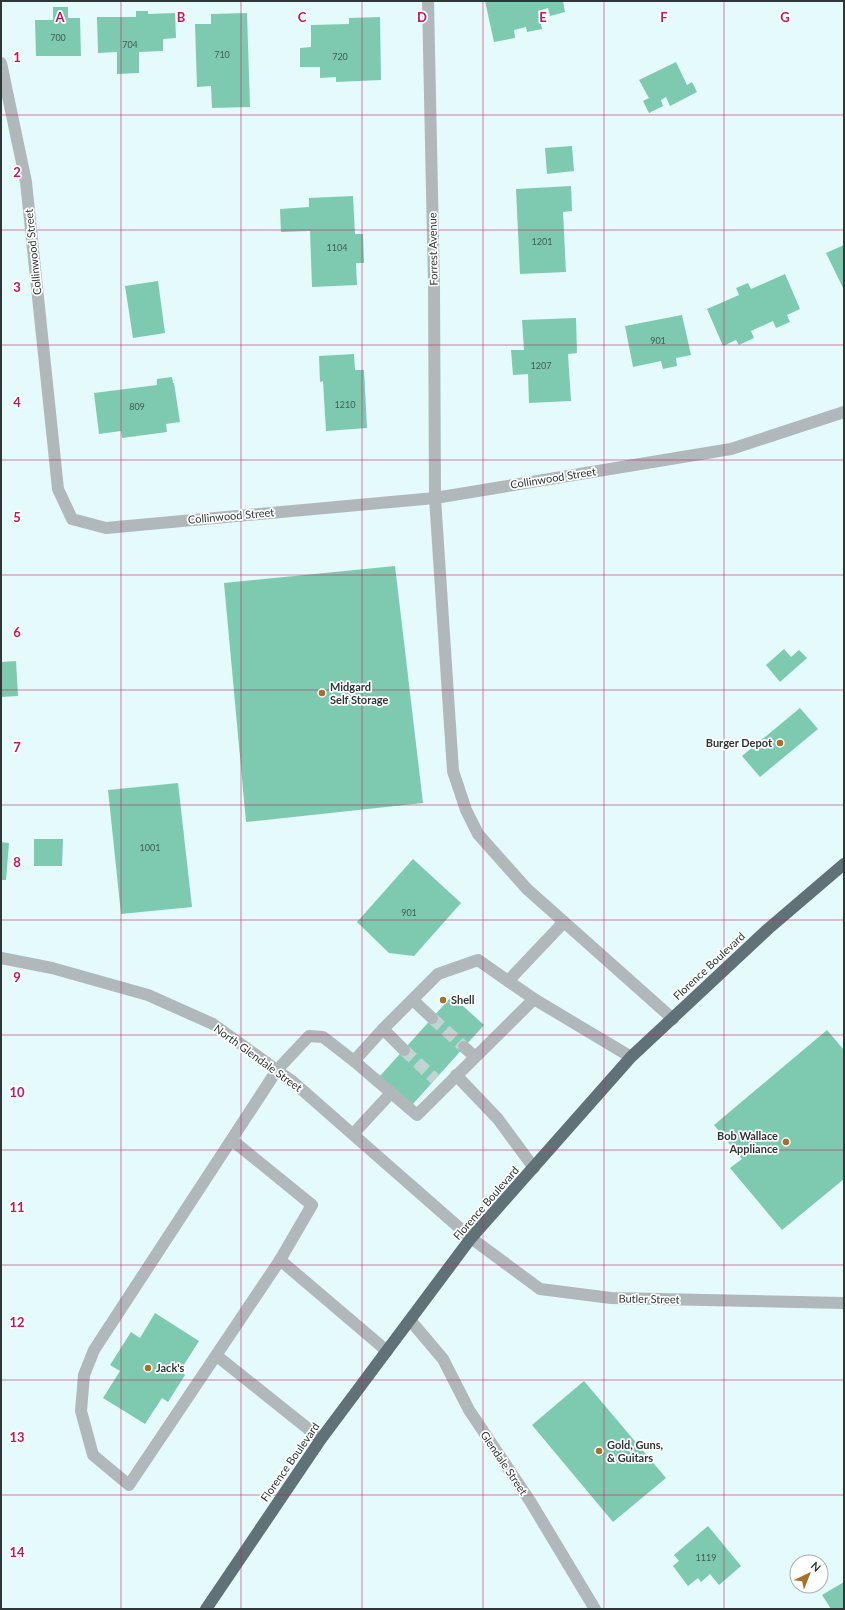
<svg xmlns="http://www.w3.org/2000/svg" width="845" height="1610" viewBox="0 0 845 1610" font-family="Lato,sans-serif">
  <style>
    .building { fill: #7ecab0 }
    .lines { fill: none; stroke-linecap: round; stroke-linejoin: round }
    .minor-tunnel { stroke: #c0d4d4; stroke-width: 12; stroke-dasharray: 12 6; stroke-linecap: butt }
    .minor { stroke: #b0b8bb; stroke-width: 12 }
    .highway { stroke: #607177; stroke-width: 12 }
    .grid { fill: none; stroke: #c2185b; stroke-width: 1; stroke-opacity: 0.55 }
    .poi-dot { fill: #a5702a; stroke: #fff; stroke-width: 1.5 }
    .labels { text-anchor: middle; stroke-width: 3.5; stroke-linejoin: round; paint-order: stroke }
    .number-label { font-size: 9px; fill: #425c55 }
    .street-label { font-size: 11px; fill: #2e3737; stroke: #fff }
    .poi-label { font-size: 11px; font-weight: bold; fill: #2e3737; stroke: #fff; text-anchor: start }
    .grid-label { font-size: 13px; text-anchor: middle; font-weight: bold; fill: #c2185b; stroke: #fff; stroke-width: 3.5; stroke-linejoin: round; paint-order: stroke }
  </style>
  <rect width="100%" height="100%" fill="#e5fbfb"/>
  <!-- building -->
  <g class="building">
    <path d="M485 1H563L565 12 550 16 548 8 538 11 542 29 527 32 526 27 514 30 515 38 494 42Z"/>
    <path d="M53 7H68V18H80L81 56H36L35 20H53Z"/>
    <path d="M136 11H148V14L175 13 176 38 163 39V51L139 52V73L117 74V52L98 53 97 17H136Z"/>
    <path d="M247 13 250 107 212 108 211 86 197 87 195 24H211V14Z"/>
    <path d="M380 17 381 80 336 82V77L320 78V67H300V48L311 47V25L349 24V18Z"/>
    <path d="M676 62 687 85 692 82 697 92 670 106 666 97 661 100 663 106 649 113 643 101 649 98 639 80Z"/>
    <path d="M572 146 574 171 547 174 545 148Z"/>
    <path d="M571 186 572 211 563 212 566 272 520 274 516 189Z"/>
    <path d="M353 196 355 234H363L364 263H356L357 285 312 287 310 231 281 232 280 209 309 207V198Z"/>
    <path d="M844 245V290L826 253Z"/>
    <path d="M785 274 800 309 787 315 790 322 776 328 773 321 751 331 754 338 739 345 736 340 723 346 707 309 739 295 736 288 748 283 751 289Z"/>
    <path d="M158 281 165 333 133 338 125 286Z"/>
    <path d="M682 315 691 355 676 358 677 366 663 369 661 361 633 367 625 326Z"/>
    <path d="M576 318 577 353 568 354 571 401 529 403 528 374 513 375 511 350H524L522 320Z"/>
    <path d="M354 354 355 370H364L367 428 326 431 323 381 320 382 319 356Z"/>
    <path d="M172 377 173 383H174L180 422 166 424 167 432 122 438 121 431 99 434 94 393 157 385V379Z"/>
    <path d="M395 566 423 803 246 822 224 583Z"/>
    <path d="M784 649 791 657 799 650 807 658 780 682 766 665Z"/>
    <path d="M16 661 18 696 1 697V662Z"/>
    <path d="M800 708 818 729 760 777 742 756Z"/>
    <path d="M178 783 192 907 121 914 108 790Z"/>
    <path d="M34 839H63L62 866H34Z"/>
    <path d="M1 842 9 843 6 880H1Z"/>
    <path d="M413 859 461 903 414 956 389 953 357 922Z"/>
    <path d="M452 996 484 1025 412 1105 380 1076Z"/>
    <path d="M827 1030 844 1050V1179L782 1230 730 1168 742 1159 714 1125Z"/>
    <path d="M155 1313 199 1341 180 1371 185 1375 168 1402 162 1398 145 1424 103 1398 120 1371 110 1365 131 1332 140 1338Z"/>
    <path d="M584 1381 666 1478 613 1522 532 1425Z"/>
    <path d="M708 1526 741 1566 719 1585 710 1574 701 1582 698 1578 688 1586 673 1566 679 1561 674 1555Z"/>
    <path d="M844 1582V1609H831L822 1595Z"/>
  </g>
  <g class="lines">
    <!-- minor-tunnel -->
    <g class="minor-tunnel">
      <path d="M432 1018 464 1047"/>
      <path d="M404 1050 435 1079"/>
    </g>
    <!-- minor -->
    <g class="minor">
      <path d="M428 1 434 286 435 498 453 771 466 810 478 834 527 889 673 1019"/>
      <path d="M1 63 26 182 58 489 72 519 106 528 435 498 731 449 844 412"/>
      <path d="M564 922 508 981 534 999 631 1057"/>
      <path d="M1 958 52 968 148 995 213 1024 292 1081 471 1238 540 1289 611 1298 844 1303"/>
      <path d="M413 1000 432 1018"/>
      <path d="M383 1029 404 1050"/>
      <path d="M464 1047 474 1056"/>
      <path d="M354 1061 417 1115 534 999"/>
      <path d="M456 1075 498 1119 534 1168"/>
      <path d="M353 1134 391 1093"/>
      <path d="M232 1140 312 1205 280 1260 129 1485 93 1455 81 1411 84 1375 94 1350 277 1070 309 1036 323 1037 354 1061 383 1029 438 974 478 960 508 981"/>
      <path d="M280 1260 387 1351"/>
      <path d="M410 1320 443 1359 469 1410 530 1501 595 1609"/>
      <path d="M217 1356 321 1439"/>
    </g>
    <!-- highway -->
    <path class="highway" d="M206 1609 321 1439 471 1238 631 1057 768 929 844 864"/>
  </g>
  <!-- grid -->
  <path class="grid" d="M121 1V1609M241 1V1609M362 1V1609M483 1V1609M604 1V1609M724 1V1609M1 115H844M1 230H844M1 345H844M1 460H844M1 575H844M1 690H844M1 805H844M1 920H844M1 1035H844M1 1150H844M1 1265H844M1 1380H844M1 1495H844"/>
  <!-- markers -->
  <g class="poi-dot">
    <circle cx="322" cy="693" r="4"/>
    <circle cx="780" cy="743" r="4"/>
    <circle cx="443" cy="1000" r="4"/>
    <circle cx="786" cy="1142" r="4"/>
    <circle cx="148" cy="1368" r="4"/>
    <circle cx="599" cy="1451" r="4"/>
  </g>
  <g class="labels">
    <!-- number labels -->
    <g class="number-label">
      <text x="58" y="41">700</text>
      <text x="130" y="48">704</text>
      <text x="222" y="58">710</text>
      <text x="340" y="60">720</text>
      <text x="542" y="245">1201</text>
      <text x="337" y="251">1104</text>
      <text x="658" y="344">901</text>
      <text x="541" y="369">1207</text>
      <text x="345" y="408">1210</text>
      <text x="137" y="410">809</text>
      <text x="150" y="851">1001</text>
      <text x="409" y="916">901</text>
      <text x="706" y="1561">1119</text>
    </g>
    <!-- street labels -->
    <g class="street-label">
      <text transform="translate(433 249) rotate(-91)" y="4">Forrest Avenue</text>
      <text transform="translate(33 252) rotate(-96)" y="4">Collinwood Street</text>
      <text transform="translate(553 478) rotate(-9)" y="4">Collinwood Street</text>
      <text transform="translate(231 516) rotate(-5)" y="4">Collinwood Street</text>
      <text transform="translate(709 966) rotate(-43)" y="4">Florence Boulevard</text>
      <text transform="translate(258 1058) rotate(36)" y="4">North Glendale Street</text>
      <text transform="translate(486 1203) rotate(-49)" y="4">Florence Boulevard</text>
      <text transform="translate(649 1299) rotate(1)" y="4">Butler Street</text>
      <text transform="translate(290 1462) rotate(-55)" y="4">Florence Boulevard</text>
      <text transform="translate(504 1463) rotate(56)" y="4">Glendale Street</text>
    </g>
    <!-- poi labels -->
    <g class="poi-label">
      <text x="330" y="691">Midgard<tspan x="330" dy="13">Self Storage</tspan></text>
      <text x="772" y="747" text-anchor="end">Burger Depot</text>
      <text x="451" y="1004">Shell</text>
      <text x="778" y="1140" text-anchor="end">Bob Wallace<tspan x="778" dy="13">Appliance</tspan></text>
      <text x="156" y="1372">Jack's</text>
      <text x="607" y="1449">Gold, Guns,<tspan x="607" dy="13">&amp; Guitars</tspan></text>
    </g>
  </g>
  <g class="grid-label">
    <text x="60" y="22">A</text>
    <text x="181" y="22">B</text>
    <text x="302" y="22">C</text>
    <text x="422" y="22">D</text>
    <text x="543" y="22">E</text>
    <text x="664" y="22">F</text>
    <text x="785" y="22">G</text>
    <text x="17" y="62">1</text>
    <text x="17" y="177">2</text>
    <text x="17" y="292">3</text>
    <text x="17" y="407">4</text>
    <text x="17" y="522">5</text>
    <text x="17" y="637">6</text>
    <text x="17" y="752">7</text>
    <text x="17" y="867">8</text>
    <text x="17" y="982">9</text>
    <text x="17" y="1097">10</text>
    <text x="17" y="1212">11</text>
    <text x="17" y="1327">12</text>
    <text x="17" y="1442">13</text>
    <text x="17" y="1557">14</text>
  </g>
  <!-- border -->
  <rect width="845" height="1610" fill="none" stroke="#2e3737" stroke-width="4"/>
  <!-- north arrow -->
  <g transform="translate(809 1574) rotate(43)"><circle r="19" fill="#ffffff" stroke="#abafaf"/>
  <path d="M0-3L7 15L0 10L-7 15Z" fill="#a5702a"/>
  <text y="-6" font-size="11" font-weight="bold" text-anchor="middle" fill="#2e3737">N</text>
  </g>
</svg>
